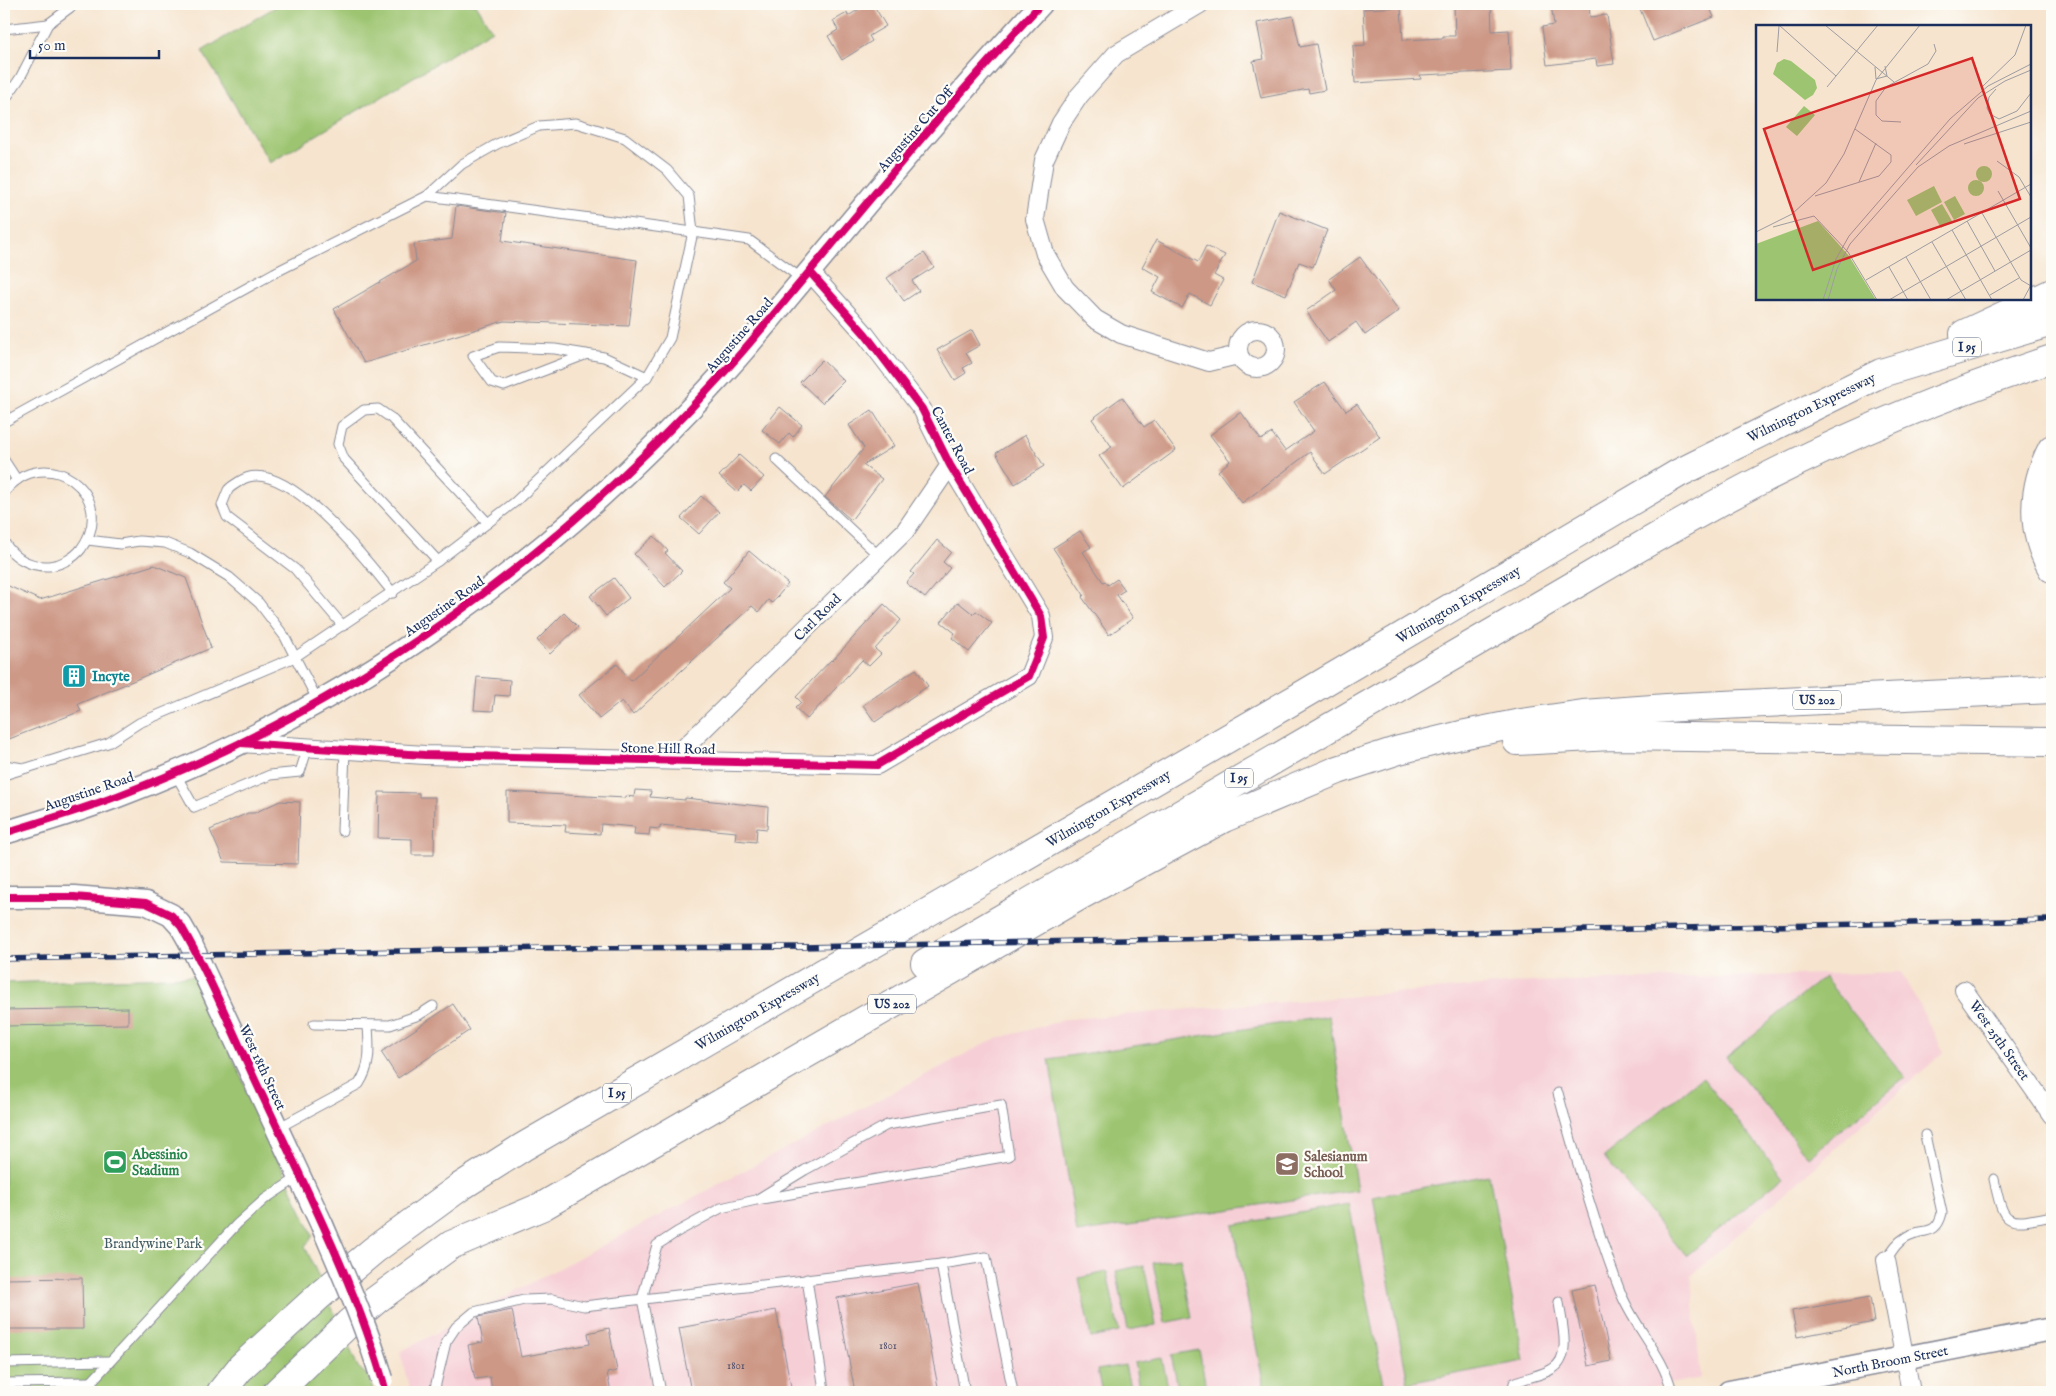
<svg xmlns="http://www.w3.org/2000/svg" width="2056" height="1396" viewBox="0 0 2056 1396" font-family="'IM FELL English',serif">
  <style>
    .built { fill: #f6cfd6 }
    .green { fill: #9dc571; stroke: #5c7a68 }
    .building { fill: #cd9886 }
    .lines { fill: none; stroke-linecap: round; stroke-linejoin: round }
    .service-casing { stroke: #888a96; stroke-width: 11 }
    .minor-casing { stroke: #888a96; stroke-width: 20 }
    .tertiary-casing { stroke: #888a96; stroke-width: 25 }
    .motorway-casing { stroke: #888a96; stroke-width: 30 }
    .service { stroke: #fff; stroke-width: 9 }
    .minor { stroke: #fff; stroke-width: 18 }
    .tertiary { stroke: #fff; stroke-width: 22 }
    .motorway { stroke: #fff; stroke-width: 28 }
    .rail-casing { stroke: #1b2f5e; stroke-width: 5.5 }
    .rail { stroke: #fdfcf7; stroke-width: 4; stroke-dasharray: 11; stroke-linecap: butt }
    .tertiary-bridge-casing { stroke: #888a96; stroke-width: 25; stroke-linecap: butt }
    .tertiary-bridge { stroke: #fff; stroke-width: 22 }
    .cycleway-casing { stroke: #fdfcf7; stroke-width: 11 }
    .cycleway { stroke: #d6006c; stroke-width: 8 }
    .labels { text-anchor: middle; stroke-width: 4.5; stroke-linejoin: round; paint-order: stroke }
    .number-label { font-size: 11px; fill: #484968 }
    .shield { fill: #fdfcf7; stroke: #5f6c8c; stroke-width: 1 }
    .shield-label { font-size: 12px; font-weight: bold; fill: #1b2f5e }
    .street-label { font-size: 14px; fill: #1b2f5e; stroke: #fdfcf7 }
    .culture-label { font-size: 14px; font-weight: bold; fill: #0d838f; stroke: #fdfcf7; text-anchor: start }
    .leisure-label { font-size: 14px; font-weight: bold; fill: #27864d; stroke: #fdfcf7; text-anchor: start }
    .education-label { font-size: 14px; font-weight: bold; fill: #785e54; stroke: #fdfcf7; text-anchor: start }
    .park-label { font-size: 14px; fill: #425c64; stroke: #fdfcf7 }
    .inset-road { fill: none; stroke: #9e9ca1; stroke-width: 1 }
    .view { fill: #d62828; fill-opacity: 0.15; stroke: #d62828; stroke-width: 2.5 }
    .inset-edge { fill: none; stroke: #1b2f5e; stroke-width: 2.5 }
  </style>
  <rect width="100%" height="100%" fill="#fdfcf7"/>
  <filter id="ink" filterUnits="userSpaceOnUse"><feTurbulence type="fractalNoise" baseFrequency=".02" numOctaves="2"/><feDisplacementMap in="SourceGraphic" scale="10" xChannelSelector="R" yChannelSelector="G"/><feConvolveMatrix kernelMatrix="1 2 1 2 8 2 1 2 1" color-interpolation-filters="sRGB"/></filter>
  <filter id="wash" filterUnits="userSpaceOnUse"><feTurbulence type="fractalNoise" baseFrequency=".0096" numOctaves="4" result="noise"/><feDisplacementMap in="SourceGraphic" scale="20" xChannelSelector="R" yChannelSelector="G"/><feGaussianBlur stdDeviation="1.12" result="paint"/><feColorMatrix in="noise" values="0 0 0 0 0 0 0 0 0 0 0 0 0 0 0 0 0 1.4 0 .05"/><feComposite in="paint" operator="in"/></filter>
  <g filter="url(#wash)">
    <rect width="100%" height="100%" fill="#f6e4ce"/>
    <!-- built -->
    <path class="built" d="M1901 972 1944 1052 1691 1276 1701 1378 1629 1392H410L400 1352 992 1040 1068 1019 1531 982Z"/>
    <!-- green -->
    <g class="green">
      <path d="M280 4H476L492 30 270 163 202 51Z"/>
      <path d="M196 976 313 1236 305 1246 358 1367 370 1378 373 1392H4V983Z"/>
      <path d="M1824 977 1905 1077 1808 1157 1726 1057Z"/>
      <path d="M1329 1016 1357 1190 1077 1233 1049 1059Z"/>
      <path d="M1702 1077 1783 1177 1686 1256 1604 1157Z"/>
      <path d="M1489 1175 1524 1361 1408 1383 1373 1197Z"/>
      <path d="M1349 1204 1385 1389 1367 1392H1265L1233 1225Z"/>
      <path d="M1180 1258 1192 1317 1165 1323 1153 1263Z"/>
      <path d="M1144 1265 1156 1325 1128 1330 1116 1271Z"/>
      <path d="M1107 1272 1119 1332 1091 1338 1079 1278Z"/>
      <path d="M1199 1350 1207 1392H1179L1171 1355Z"/>
      <path d="M1162 1358 1169 1392H1140L1134 1363Z"/>
      <path d="M1125 1365 1131 1392H1102L1097 1370Z"/>
    </g>
    <g id="blocks">
      <!-- building -->
      <g class="building">
        <path d="M868 4H873L886 26 869 36 872 41 842 60 828 36 838 30 833 21 847 13 848 16Z"/>
        <path d="M1454 4H1491L1492 31 1509 30 1511 71 1420 75 1421 79 1355 83 1353 46 1365 45 1363 9 1401 7 1403 40 1443 38V36H1455Z"/>
        <path d="M1551 4H1589L1590 17 1607 15 1614 64 1597 66 1596 59 1547 65 1542 27 1554 25Z"/>
        <path d="M1638 4H1708L1714 17 1653 41Z"/>
        <path d="M1293 16 1300 47 1316 44 1325 90 1309 93 1308 89 1261 98 1253 61 1264 59 1257 23Z"/>
        <path d="M456 206 506 213 502 241 637 260 629 326 504 321 364 363 334 309 416 261 414 244 452 239Z"/>
        <path d="M1279 211 1327 230 1313 267 1299 262 1286 295 1252 282Z"/>
        <path d="M1156 240 1198 262 1206 246 1225 255 1214 275 1223 280 1210 305 1190 294 1182 308 1152 292 1160 277 1142 267Z"/>
        <path d="M924 253 934 267 912 281 919 291 904 301 887 278Z"/>
        <path d="M1360 257 1399 311 1365 335 1356 322 1328 342 1306 311 1336 290 1329 279Z"/>
        <path d="M972 330 980 345 966 353 972 363 963 368 966 373 955 380 937 350Z"/>
        <path d="M822 360 844 381 822 403 800 382Z"/>
        <path d="M1325 382 1346 411 1357 404 1380 437 1325 474 1310 452 1242 503 1218 471 1230 461 1210 435 1241 412 1261 440 1272 433 1285 451 1314 431 1294 402Z"/>
        <path d="M1122 397 1144 427 1154 420 1176 450 1123 489 1099 456 1112 447 1092 419Z"/>
        <path d="M780 407 802 425 793 437 789 433 780 444 762 430Z"/>
        <path d="M872 410 894 446 863 465 882 479 851 520 825 497 864 448 849 425Z"/>
        <path d="M1025 435 1044 466 1015 484 996 453Z"/>
        <path d="M739 455 764 477 751 491 744 485 737 492 719 476Z"/>
        <path d="M701 496 719 512 699 534 681 518Z"/>
        <path d="M1080 531 1091 547 1083 552 1103 582 1105 581 1108 585 1117 579 1125 590 1117 595 1133 618 1109 635 1082 597 1084 595 1053 548Z"/>
        <path d="M654 536 668 551 665 553 682 571 665 587 634 554Z"/>
        <path d="M937 540 951 552 943 562 950 568 925 598 906 583 914 574 911 572Z"/>
        <path d="M749 551 788 584 772 603 768 600 759 612 752 606 633 715 622 701 599 719 579 695 617 664 631 681 730 588 723 582Z"/>
        <path d="M154 565 186 578 211 648 78 704 81 711 4 741V584L40 600Z"/>
        <path d="M614 578 629 598 606 616 590 596Z"/>
        <path d="M958 602 973 614 976 611 992 623 969 652 952 638 955 633 941 622Z"/>
        <path d="M884 604 901 620 875 649 881 654 869 666 862 660 807 719 795 708 801 702 796 697 831 660 832 661Z"/>
        <path d="M564 613 578 627 550 654 537 640Z"/>
        <path d="M916 669 928 686 875 722 863 705Z"/>
        <path d="M477 677 510 680 509 696 495 695 493 711 474 710Z"/>
        <path d="M635 790 651 791 650 797 685 800V798L768 807 767 829 757 828 756 842 735 840 736 832 660 825V829L650 828 649 835 634 834 635 827 601 824 600 834 565 832 566 825 507 823V792L626 798V796L634 797Z"/>
        <path d="M379 792 419 793V797H435L434 855H412V839L378 838Z"/>
        <path d="M280 801 300 802 298 864 224 862 210 830 248 813H254Z"/>
        <path d="M453 1004 470 1030 398 1078 381 1052Z"/>
        <path d="M128 1008V1024L4 1026V1010Z"/>
        <path d="M82 1278 83 1329H4V1279Z"/>
        <path d="M918 1283 939 1392H855L837 1298Z"/>
        <path d="M1595 1285 1611 1361 1588 1366 1572 1290Z"/>
        <path d="M1870 1297 1874 1322 1797 1337 1792 1311Z"/>
        <path d="M512 1310 521 1357 590 1344 588 1333 609 1328 617 1371 607 1373 611 1392H492L490 1377 475 1379 468 1345 483 1342 478 1317Z"/>
        <path d="M776 1310 792 1392H691L679 1328Z"/>
      </g>
    </g>
  </g>
  <g filter="url(#ink)">
    <use href="#blocks" fill-opacity="0" stroke="#888a96" stroke-width="1"/>
    <g class="lines">
      <defs>
        <g id="service">
          <path d="M4 29 48 24"/>
          <path d="M4 98 7 97 20 78 48 24 75 4"/>
          <path d="M576 123 625 138 667 170 689 196 693 232 427 196 462 164 497 144 539 126Z"/>
          <path d="M587 354 504 386 492 382 473 356 499 347 555 349 604 357 647 377"/>
          <path d="M4 422 274 273 427 196"/>
          <path d="M776 459 879 556"/>
          <path d="M4 460 17 480"/>
          <path d="M4 493C45 439 121 495 81 549 74 558 61 565 49 566 30 567 14 558 4 542"/>
          <path d="M438 561 344 459 338 444 342 426 364 410 378 409 391 418 488 523"/>
          <path d="M343 626 295 569 227 517 222 505C224 500 226 495 228 490 231 486 236 484 240 481 283 452 369 563 393 593"/>
          <path d="M318 701 295 657 438 561 515 502 647 377 670 338 693 232 749 240 802 279"/>
          <path d="M4 765 23 768"/>
          <path d="M175 773 194 807 270 775 300 772 308 747"/>
          <path d="M4 775 108 743 139 723 295 657 285 637 259 603 229 577 190 553 165 543 139 541 120 544 88 540"/>
          <path d="M342 831 345 750"/>
          <path d="M314 1024 390 1025 419 1015 433 1006"/>
          <path d="M1558 1093C1576 1160 1595 1226 1620 1291 1633 1326 1664 1355 1672 1392"/>
          <path d="M278 1128 359 1084C372 1064 369 1047 368 1025"/>
          <path d="M1994 1179C2004 1227 2006 1225 2052 1216"/>
          <path d="M1886 1260C1892 1251 1896 1243 1906 1237 1922 1227 1936 1238 1942 1213L1925 1135"/>
          <path d="M807 1279 824 1390"/>
          <path d="M4 1363 110 1361"/>
          <path d="M4 1383 91 1382"/>
          <path d="M82 1392 237 1224 265 1199 300 1176"/>
          <path d="M434 1392 446 1342 456 1327 474 1312 524 1300 552 1299 584 1306 941 1264"/>
          <path d="M661 1392 642 1299 657 1245 677 1232 721 1208 756 1200 805 1170 887 1125 1001 1105 1009 1156 756 1200"/>
          <path d="M965 1392 941 1264 986 1257 1013 1392"/>
          <path d="M1512 1392 1514 1383C1526 1377 1541 1376 1552 1369 1573 1358 1561 1321 1559 1302"/>
        </g>
        <g id="minor">
          <path d="M1200 4 1116 54 1079 96 1061 123 1044 160 1035 219 1045 254 1065 288 1095 319 1121 334 1209 362 1238 355"/>
          <circle cx="1257" cy="349" r="19"/>
          <path d="M241 743 425 755 877 765 1029 676 1044 638 1041 616 950 465 922 409 865 334 810 272"/>
          <path d="M672 760 905 531 950 465"/>
          <path d="M1964 990 2052 1115"/>
          <path d="M1886 1260 1911 1392"/>
        </g>
        <g id="tertiary">
          <path d="M4 833C43 821 82 810 120 795 354 707 560 555 726 370 755 338 782 304 810 271 885 181 961 90 1041 4"/>
          <path d="M4 897H74L146 903 171 915 181 926 189 940 322 1225"/>
          <path d="M1729 1392 2052 1329"/>
        </g>
        <g id="motorway">
          <path d="M1964 334 2052 293"/>
          <path d="M2052 449C2032 487 2030 531 2052 568"/>
          <path d="M1517 741 1612 736 2052 742"/>
          <path d="M925 963C1119 849 1313 735 1509 623 1593 575 1675 524 1761 480 1855 432 1952 392 2052 359"/>
          <path d="M221 1392 242 1366 320 1295 374 1250 460 1187 523 1147 1299 697 1679 473 1881 373 2052 322"/>
          <path d="M277 1392 348 1324 376 1300 451 1245 543 1206 1083 894 1224 818 1338 770 1399 750 1461 735 1521 723 1583 714 1681 707 2052 689"/>
        </g>
      </defs>
      <!-- service casing -->
      <use href="#service" class="service-casing"/>
      <!-- minor casing -->
      <use href="#minor" class="minor-casing"/>
      <!-- tertiary casing -->
      <use href="#tertiary" class="tertiary-casing"/>
      <!-- motorway casing -->
      <use href="#motorway" class="motorway-casing"/>
      <!-- service -->
      <use href="#service" class="service"/>
      <!-- minor -->
      <use href="#minor" class="minor"/>
      <!-- tertiary -->
      <use href="#tertiary" class="tertiary"/>
      <!-- motorway -->
      <use href="#motorway" class="motorway"/>
      <defs>
        <path id="rail" d="M4 959 547 948 802 947 2052 920"/>
      </defs>
      <!-- rail casing -->
      <use href="#rail" class="rail-casing"/>
      <!-- rail -->
      <use href="#rail" class="rail"/>
      <defs>
        <path id="tertiary-bridge" d="M322 1225C344 1276 366 1325 382 1379"/>
      </defs>
      <!-- tertiary-bridge casing -->
      <use href="#tertiary-bridge" class="tertiary-bridge-casing"/>
      <!-- tertiary-bridge -->
      <use href="#tertiary-bridge" class="tertiary-bridge"/>
      <defs>
        <g id="cycleway">
          <path d="M241 743 425 755 877 765 1029 676 1044 638 1041 616 950 465 922 409 865 334 810 272"/>
          <path d="M4 833C43 821 82 810 120 795 354 707 560 555 726 370 755 338 782 304 810 271 885 181 961 90 1041 4"/>
          <path d="M4 897H74L146 903 171 915 181 926C212 979 237 1043 264 1099 309 1195 358 1290 386 1392"/>
        </g>
      </defs>
      <!-- cycleway casing -->
      <use href="#cycleway" class="cycleway-casing"/>
      <!-- cycleway -->
      <use href="#cycleway" class="cycleway"/>
    </g>
  </g>
  <!-- icons -->
  <defs>
    <symbol id="building-square" viewBox="-11 -11 22 22"><rect x="-9" y="-9" width="18" height="18" rx="4" fill="#0f9aa8" stroke="#fdfcf7"/><path d="M-4-6H4V6H1V3H-1V6H-4ZM-2.5-4.3h1.7v1.8h-1.7ZM.8-4.3h1.7v1.8H.8ZM-2.5-1h1.7V.8h-1.7ZM.8-1h1.7V.8H.8Z" fill="#fff"/></symbol>
    <symbol id="stadium-square" viewBox="-11 -11 22 22"><rect x="-9" y="-9" width="18" height="18" rx="4" fill="#2e9e5b" stroke="#fdfcf7"/><path d="M0-5a6.5 5 0 1 0 0 10a6.5 5 0 1 0 0-10ZM-3.5-1.8h7v3.6h-7Z" fill="#fff"/></symbol>
    <symbol id="school-square" viewBox="-11 -11 22 22"><rect x="-9" y="-9" width="18" height="18" rx="4" fill="#8d6e63" stroke="#fdfcf7"/><path d="M0-5L7-2L0 1L-7-2ZM-4 1L0 2.5L4 1V4Q0 6-4 4Z" fill="#fff"/></symbol>
  </defs>
  <g fill-rule="evenodd">
    <use href="#building-square" x="60" y="662" width="28" height="28"/>
    <use href="#stadium-square" x="101" y="1148" width="28" height="28"/>
    <use href="#school-square" x="1273" y="1150" width="28" height="28"/>
  </g>
  <g class="labels">
    <!-- number labels -->
    <g class="number-label">
      <text x="888" y="1349">1801</text>
      <text x="736" y="1369">1801</text>
    </g>
    <!-- shield labels -->
    <g class="shield">
      <rect x="1953" y="337.5" width="28" height="19" rx="4"/>
      <rect x="1793" y="690.5" width="48" height="19" rx="4"/>
      <rect x="1225" y="768.5" width="28" height="19" rx="4"/>
      <rect x="868" y="994.5" width="48" height="19" rx="4"/>
      <rect x="603" y="1083.5" width="28" height="19" rx="4"/>
    </g>
    <g class="shield-label">
      <text x="1967" y="351">I 95</text>
      <text x="1817" y="704">US 202</text>
      <text x="1239" y="782">I 95</text>
      <text x="892" y="1008">US 202</text>
      <text x="617" y="1097">I 95</text>
    </g>
    <!-- street labels -->
    <g class="street-label">
      <text transform="translate(915 129) rotate(-49)" y="5">Augustine Cut Off</text>
      <text transform="translate(739 335) rotate(-49)" y="5">Augustine Road</text>
      <text transform="translate(1811 407) rotate(-26)" y="5">Wilmington Expressway</text>
      <text transform="translate(953 440) rotate(62)" y="5">Canter Road</text>
      <text transform="translate(1458 604) rotate(-30)" y="5">Wilmington Expressway</text>
      <text transform="translate(444 606) rotate(-35)" y="5">Augustine Road</text>
      <text transform="translate(817 617) rotate(-45)" y="5">Carl Road</text>
      <text transform="translate(668 748) rotate(1)" y="5">Stone Hill Road</text>
      <text transform="translate(89 791) rotate(-19)" y="5">Augustine Road</text>
      <text transform="translate(1108 808) rotate(-30)" y="5">Wilmington Expressway</text>
      <text transform="translate(757 1011) rotate(-30)" y="5">Wilmington Expressway</text>
      <text transform="translate(2000 1040) rotate(55)" y="5">West 25th Street</text>
      <text transform="translate(263 1067) rotate(65)" y="5">West 18th Street</text>
      <text transform="translate(1890 1361) rotate(-11)" y="5">North Broom Street</text>
    </g>
    <!-- culture labels -->
    <g class="culture-label">
      <text x="92" y="681">Incyte</text>
    </g>
    <!-- leisure labels -->
    <g class="leisure-label">
      <text x="132" y="1159">Abessinio<tspan x="132" dy="16">Stadium</tspan></text>
    </g>
    <!-- education labels -->
    <g class="education-label">
      <text x="1304" y="1161">Salesianum<tspan x="1304" dy="16">School</tspan></text>
    </g>
    <!-- park labels -->
    <g class="park-label">
      <text x="153" y="1248">Brandywine Park</text>
    </g>
  </g>
  <!-- overview -->
  <g transform="translate(1756 25)">
    <rect width="275" height="275" fill="#f6e4ce"/>
    <path d="M28 34 35 36 59 55 61 63 57 70 49 75 17 49 21 38ZM48 81 59 90 41 111 30 102ZM220 149a8 8 0 1 1 16 0a8 8 0 1 1-16 0ZM212 163a8 8 0 1 1 16 0a8 8 0 1 1-16 0ZM178 161 186 177 160 191 151 175ZM199 171 209 189 198 195 188 177ZM186 179 196 196 185 203 175 185ZM62 196 93 231 120 275H0V219Z" fill="#9dc571"/>
    <path class="inset-road" d="M23 0 80 51M69 0 138 57M21 27 23 1M119 42 120 54 131 51 129 41M227 61 259 30 270 0M71 62 122 0M240 64 233 72 231 83 234 89 243 94 261 86 275 68M145 97 126 96 120 90V76L130 62 172 39 180 26 178 19M208 119 275 97M241 136 263 152 275 172M160 140 222 73 249 56 275 45M103 157 120 118M242 166 275 223M59 171 123 151 135 137V130L99 104M226 188 265 255 275 261M211 196 239 246M17 202 58 191 92 227 121 275M196 205 236 275M0 207 36 189 70 158 88 129 120 55 164 0M176 217 210 275M150 232 175 275M133 242 152 275M110 255 275 159M234 270 263 253M67 275 80 234 93 211 194 94 232 61 275 39M72 275 81 244 94 219 162 142 193 121 275 86M133 275 275 192M190 275 275 225M267 275 275 260"/>
    <path class="view" d="M216 33 264 174 57 245 8 104Z"/>
    <rect width="275" height="275" class="inset-edge"/>
  </g>
  <!-- margin -->
  <rect width="2056" height="1396" fill="none" stroke="#fdfcf7" stroke-width="20"/>
  <!-- scale -->
  <path d="M30 50v8h129v-8" fill="none" stroke="#1b2f5e" stroke-width="2.5"/>
  <text x="38" y="50" font-size="15" fill="#1b2f5e" stroke="#fdfcf7" stroke-width="4" paint-order="stroke">50 m</text>
</svg>
